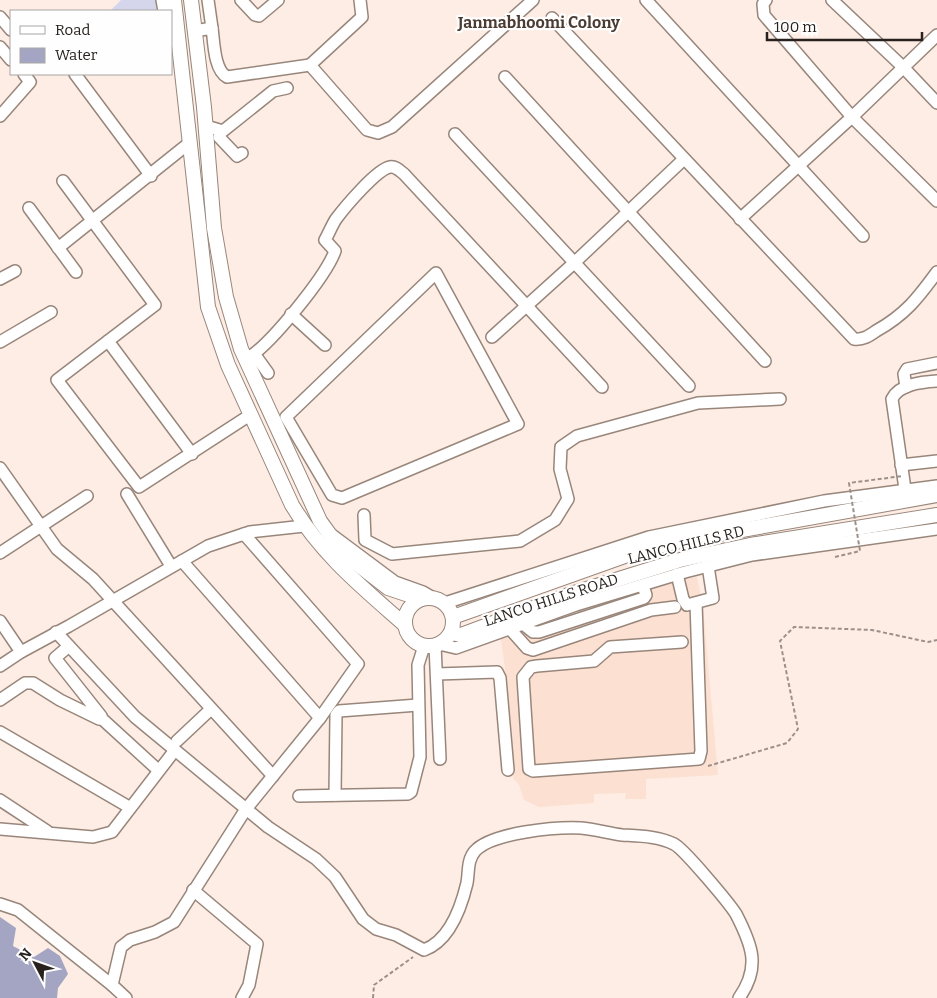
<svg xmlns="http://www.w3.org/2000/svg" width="937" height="998" viewBox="0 0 937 998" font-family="Bitter,serif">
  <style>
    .built { fill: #fce0d1 }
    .green { fill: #d5d6ec }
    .water { fill: #a4a5c3 }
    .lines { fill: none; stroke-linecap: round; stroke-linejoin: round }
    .minor-casing { stroke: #98867b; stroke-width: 14 }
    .major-casing { stroke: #98867b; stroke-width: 16 }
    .path { stroke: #9d908a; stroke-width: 2; stroke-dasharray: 4 2.5; stroke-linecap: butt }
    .minor { stroke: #fff; stroke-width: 11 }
    .major { stroke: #fff; stroke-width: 14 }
    .path-bridge { stroke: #9d908a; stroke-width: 2; stroke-dasharray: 4 2.5; stroke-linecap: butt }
    .labels { text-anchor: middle; stroke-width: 4.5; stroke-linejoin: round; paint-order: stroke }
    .street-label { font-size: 15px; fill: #28211d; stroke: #fefefe }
    .neighbourhood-label { font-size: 16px; font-weight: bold; fill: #4b3b32; stroke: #fefefe }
  </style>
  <rect width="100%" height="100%" fill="#feede4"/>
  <!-- built -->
  <path class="built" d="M697 577 703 606 718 775 646 779V799H625L626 793 594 794V803L539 807 524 800 519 785 513 778 506 676 501 639 669 582Z"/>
  <!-- green -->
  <path class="green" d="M121 0H158V11H110Z"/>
  <!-- water -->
  <path class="water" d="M0 917 16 928 13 946 34 957 48 948 60 956 68 974 58 988 57 998H0Z"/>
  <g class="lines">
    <defs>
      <g id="minor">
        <path d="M162 0 164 11"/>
        <path d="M208 0 212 28"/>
        <path d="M241 0 255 15 259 16 278 0"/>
        <path d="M646 0 863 236"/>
        <path d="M766 0 763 4 764 15 852 117 937 201"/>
        <path d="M832 0 903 67 937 103"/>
        <path d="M0 17 11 30"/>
        <path d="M552 18 854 339C863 340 869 336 876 331 905 315 918 298 937 272"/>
        <path d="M195 31 212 28C214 42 214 70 227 77L310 65 367 130 378 133 392 127 533 0"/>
        <path d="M0 47 11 60"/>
        <path d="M310 65 362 17 360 0"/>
        <path d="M75 74 151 176"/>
        <path d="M505 77 765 361"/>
        <path d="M0 116 30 82 24 74"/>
        <path d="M206 126 223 131 273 91 287 88"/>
        <path d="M455 134 689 386"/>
        <path d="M219 137 237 156 242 153"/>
        <path d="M63 181 155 305 108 341 192 454"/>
        <path d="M29 208 76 272"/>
        <path d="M740 219 852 117 937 35"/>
        <path d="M58 248 188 144"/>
        <path d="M436 273 518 424 342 498 332 495 286 417Z"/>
        <path d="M0 279 15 271"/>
        <path d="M291 314 325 345"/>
        <path d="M492 337 574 263 684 159"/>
        <path d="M108 341 57 380 139 487 250 415"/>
        <path d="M0 342 51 312"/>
        <path d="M255 355 268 373"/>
        <path d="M246 359C269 347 326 276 335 251L325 240C329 233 332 225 336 219 345 207 377 169 390 167 396 166 400 171 404 174L602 387"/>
        <path d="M906 387 904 374 907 369 937 363"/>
        <path d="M901 465 937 461"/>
        <path d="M0 468 57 549 93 579 273 776"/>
        <path d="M905 489 892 399C899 384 922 382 937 381"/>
        <path d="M127 494 171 566"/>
        <path d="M364 515 365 540 392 554 520 541 555 520 568 499 560 469 561 447 577 436 698 403 780 399"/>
        <path d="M332 535 395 582 423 592 435 599"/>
        <path d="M0 553 87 496"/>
        <path d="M182 561 320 718"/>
        <path d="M677 574 683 599 687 605 713 598 708 566"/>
        <path d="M445 603 649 537 824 501 937 486"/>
        <path d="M0 621 21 652"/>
        <path d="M523 624 533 632H539L644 598 646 595 643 586"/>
        <path d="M509 628 527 648 533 650 651 610 675 607"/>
        <path d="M56 632 135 717 268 827 316 859 335 877 363 919 376 929 396 935 424 950C449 941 461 908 467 883 469 872 467 860 475 851 493 832 556 827 581 828 594 829 608 833 622 835 639 836 658 836 674 844 684 849 729 903 736 914 752 945 761 967 739 998"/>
        <path d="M682 642 610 647 594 661 537 666 531 667 523 677 529 769 533 771 699 759 701 751 696 603"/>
        <path d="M439 644 456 648 576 605 685 572 752 555 937 529"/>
        <path d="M435 645 440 759"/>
        <path d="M0 666 21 652 69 626 208 546 250 532 304 526"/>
        <path d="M437 674 497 672 500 678 508 770"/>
        <path d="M0 700 25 683H33L60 700 99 719 101 716 55 658 69 646"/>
        <path d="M100 717 158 770"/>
        <path d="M0 732 129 807"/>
        <path d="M177 741 211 709"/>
        <path d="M335 795 336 715 339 711 418 705"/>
        <path d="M299 796 408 794 411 792 420 757 418 665 424 646"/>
        <path d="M0 800 47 831"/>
        <path d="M0 829 93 837 112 832 175 750"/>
        <path d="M193 890 257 944 249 985 242 998"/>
        <path d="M0 904 18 910 112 985 121 947 130 940 155 932 174 922 246 809 320 718 358 664 244 534"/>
        <path d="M112 985 126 998"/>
      </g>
      <g id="major">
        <path d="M174 0 208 307 228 365 292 505C321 554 363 588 405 625"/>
        <path d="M191 0 204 107 214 228 226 297 241 349 320 521 343 553 388 588 421 599"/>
        <circle cx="429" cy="622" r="24"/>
        <path d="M453 617 639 551 675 542 937 495"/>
        <path d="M451 633 461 635 571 594 680 560 750 545 937 515"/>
      </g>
    </defs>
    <!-- minor casing -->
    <use href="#minor" class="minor-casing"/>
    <!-- major casing -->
    <use href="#major" class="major-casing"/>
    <!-- path -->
    <g class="path">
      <path d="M708 766 787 743 798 729 780 641 794 627 872 630 928 642 937 640"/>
      <path d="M373 998 374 985 413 957"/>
    </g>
    <!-- minor -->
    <use href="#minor" class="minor"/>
    <!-- major -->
    <use href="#major" class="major"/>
    <!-- path-bridge -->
    <path class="path-bridge" d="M835 557 860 551 849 483 903 476"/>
  </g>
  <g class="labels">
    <!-- street labels -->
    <g class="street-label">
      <text transform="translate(686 545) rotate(-14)" y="5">LANCO HILLS RD</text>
      <text transform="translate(551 600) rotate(-18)" y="5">LANCO HILLS ROAD</text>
    </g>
    <!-- neighbourhood labels -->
    <g class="neighbourhood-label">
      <text x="539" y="28">Janmabhoomi Colony</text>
    </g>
  </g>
  <!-- legend -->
  <rect x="10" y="10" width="162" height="65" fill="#fefefe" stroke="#a8a6a4"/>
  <rect x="20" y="26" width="25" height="8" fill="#ffffff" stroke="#a8a6a4"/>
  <text x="55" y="35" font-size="15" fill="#28211d">Road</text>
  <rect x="20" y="48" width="25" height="15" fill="#a4a5c3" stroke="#a8a6a4"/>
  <text x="55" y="60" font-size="15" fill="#28211d">Water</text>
  <!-- north arrow -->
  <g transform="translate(35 963) rotate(311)" stroke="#fefefe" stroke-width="4" paint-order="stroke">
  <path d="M0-4L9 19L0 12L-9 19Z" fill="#28211d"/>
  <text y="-8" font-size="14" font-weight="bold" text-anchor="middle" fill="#28211d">N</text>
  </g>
  <!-- scale -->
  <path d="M767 32v8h155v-8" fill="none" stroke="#28211d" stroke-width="2.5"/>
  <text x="774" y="32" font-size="15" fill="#28211d" stroke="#fefefe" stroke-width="4" paint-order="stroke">100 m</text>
</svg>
